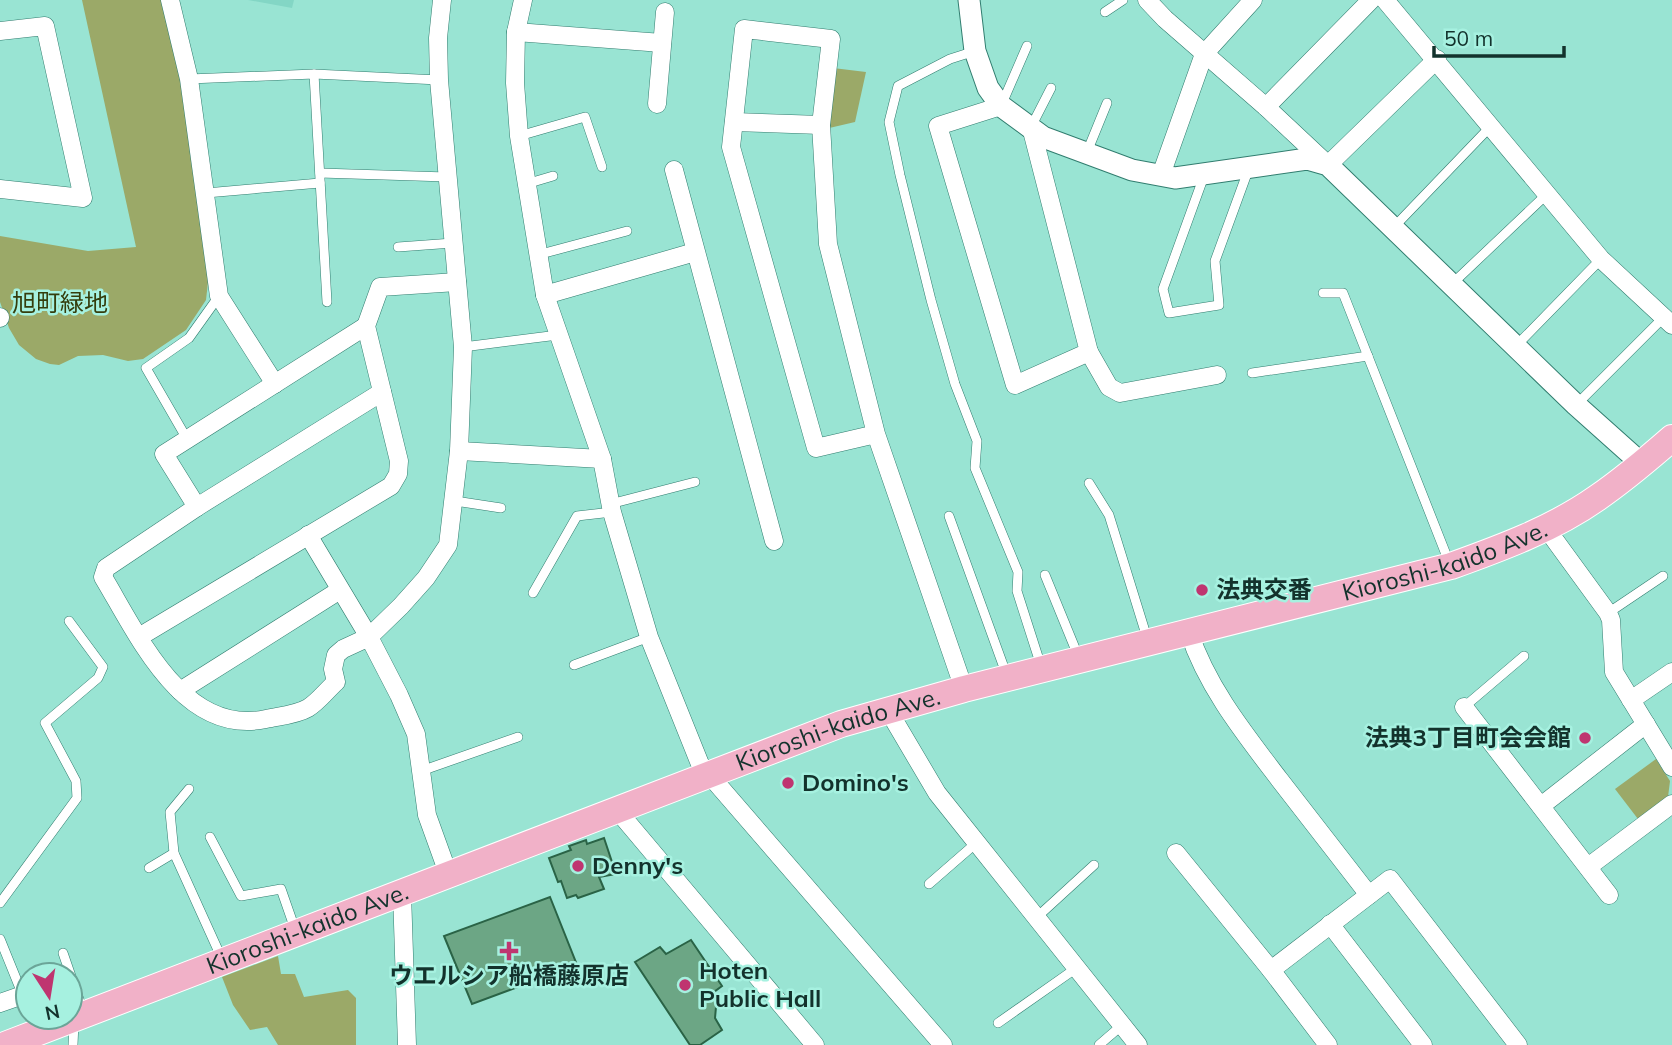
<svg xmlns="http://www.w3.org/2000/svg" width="1672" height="1045" viewBox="0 0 1672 1045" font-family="Mulish,'Noto Sans JP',sans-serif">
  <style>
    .built { fill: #83d6c5 }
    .green { fill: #9ba968 }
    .building { fill: #6ca685; stroke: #2a6346; stroke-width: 2 }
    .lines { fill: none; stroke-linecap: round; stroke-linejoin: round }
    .service-casing { stroke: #317d6f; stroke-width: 10 }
    .minor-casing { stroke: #317d6f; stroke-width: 19 }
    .tertiary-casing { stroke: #317d6f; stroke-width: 23 }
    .primary-casing { stroke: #fff; stroke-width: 28 }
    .service { stroke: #fff; stroke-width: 9 }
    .minor { stroke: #fff; stroke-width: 18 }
    .tertiary { stroke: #fff; stroke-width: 21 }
    .primary { stroke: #f1b1c8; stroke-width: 26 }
    .poi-dot { fill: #bf3570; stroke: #a6f1e0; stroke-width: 2.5 }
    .labels { text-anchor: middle; stroke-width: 5; stroke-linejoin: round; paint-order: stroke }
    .park-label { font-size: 24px; fill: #343d0c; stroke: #a6f1e0 }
    .street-label { font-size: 24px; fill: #13322c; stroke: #a6f1e0 }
    .poi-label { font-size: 24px; font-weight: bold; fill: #13322c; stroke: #a6f1e0; text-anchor: start }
  </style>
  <rect width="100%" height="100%" fill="#99e4d3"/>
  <!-- built -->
  <path class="built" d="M248 0H294L292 8Z"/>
  <!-- green -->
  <g class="green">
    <path d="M82 0H162L181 81 209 273 206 300 186 330 143 359 128 361 103 355 78 356 59 365 50 364 36 359 19 345 9 328 0 302V236L88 251 136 247Z"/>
    <path d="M833 68 866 72 855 122 825 129Z"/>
    <path d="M1656 759 1670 781 1668 797 1638 819 1615 789Z"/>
    <path d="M278 956 281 974H295L304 997 348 990 356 998V1045H278L267 1027 250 1030 233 1005 222 977Z"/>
  </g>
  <!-- building -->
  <g class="building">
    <path d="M604 838 616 874 599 877 604 889 578 898 576 895 567 898 561 881 558 882 549 858 571 850 569 846 586 840 587 844Z"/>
    <path d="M550 897 577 965 472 1004 444 936Z"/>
    <path d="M691 940 722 986 714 992 717 996 715 1018 722 1030 700 1045H690L635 962 660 947 666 954Z"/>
  </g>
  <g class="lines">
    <defs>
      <g id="service">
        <path d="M1105 12 1123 0"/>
        <path d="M975 51 950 59 898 86 889 122 900 175 931 300 955 384 977 441 975 468 1018 572 1017 591 1041 666"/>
        <path d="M314 74 327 302"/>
        <path d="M189 79 314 74 439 80"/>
        <path d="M1001 106 1027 46"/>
        <path d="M1031 127 1051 88"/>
        <path d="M519 136 585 117 602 167"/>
        <path d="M1087 152 1107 103"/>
        <path d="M320 173 447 177"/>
        <path d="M1204 176 1163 289 1169 313 1219 305 1215 261 1249 168"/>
        <path d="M526 184 553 176"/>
        <path d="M206 193 320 183"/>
        <path d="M1394 227 1491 126"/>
        <path d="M398 247 453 243"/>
        <path d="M537 255 627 231"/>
        <path d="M1453 283 1547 194"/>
        <path d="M1323 293H1343L1449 562"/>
        <path d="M1517 345 1601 259"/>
        <path d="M463 347 558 335"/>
        <path d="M1252 373 1368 356"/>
        <path d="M1576 405 1663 318"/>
        <path d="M187 439 146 368 189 338 219 296"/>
        <path d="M1089 483 1109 515 1148 641"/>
        <path d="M455 501 501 508"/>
        <path d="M610 504 695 482"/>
        <path d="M949 516 1007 676"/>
        <path d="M1045 575 1079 658"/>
        <path d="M533 593 577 516 612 512"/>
        <path d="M1608 613 1663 576"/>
        <path d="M574 665 649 637"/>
        <path d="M1464 707 1524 656"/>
        <path d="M421 771 518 737"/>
        <path d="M189 789 170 812 174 853 222 959"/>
        <path d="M210 837 241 896 281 889 296 932"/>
        <path d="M149 868 174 853"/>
        <path d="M929 884 975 844"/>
        <path d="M0 903 77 798 76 781 45 723 98 678 103 667 69 621"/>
        <path d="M1036 918 1094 865"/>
        <path d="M0 939 28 1008"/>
        <path d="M63 953 83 1011"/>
        <path d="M998 1023 1075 969"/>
        <path d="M73 1045 74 1022"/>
        <path d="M1099 1045 1121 1026"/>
      </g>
      <g id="minor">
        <path d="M170 0 189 79 219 296 275 384"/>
        <path d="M523 0 516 32 515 83 519 136 545 295 602 459 612 512 649 637 700 764 943 1045"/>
        <path d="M1147 0 1165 19 1266 107 1328 165 1437 59"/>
        <path d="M1385 0 1601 259 1672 325"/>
        <path d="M0 31 45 26 83 198 0 189"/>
        <path d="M516 32 662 43"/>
        <path d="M657 104 665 12"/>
        <path d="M1001 106 938 126 1015 385 1089 352 1031 127"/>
        <path d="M1266 107 1371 0"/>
        <path d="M734 122 821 125"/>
        <path d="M674 170 774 541"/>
        <path d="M1161 175 1204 54 1253 0"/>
        <path d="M545 295 695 252"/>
        <path d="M0 317V318"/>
        <path d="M1089 352 1109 387 1120 393 1217 375"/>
        <path d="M382 392 197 507 106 568 103 577C138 635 183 737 266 719 280 716 296 715 308 708 318 702 327 690 336 682L333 669 336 655 343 649 369 637 401 606 426 578 448 545 459 451 463 347 439 80 438 38 442 0"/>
        <path d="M876 434 816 448 731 147 744 29 831 39 821 125 828 244 876 434 964 689"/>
        <path d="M459 451 602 459"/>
        <path d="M197 507 164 454 366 326"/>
        <path d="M1546 528 1608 613 1611 620 1614 672 1672 767"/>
        <path d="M308 535 369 637 399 695 416 734 427 815 449 876"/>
        <path d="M1189 632C1207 687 1244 733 1279 779 1309 818 1339 856 1369 895"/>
        <path d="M139 637 391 486 398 474 399 461 366 326 380 287 457 282"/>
        <path d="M180 691 340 590"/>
        <path d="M1631 700 1672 672"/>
        <path d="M1464 707 1609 895"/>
        <path d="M888 710 937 793 1138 1045"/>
        <path d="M1541 806 1646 724"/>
        <path d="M617 810 815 1045"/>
        <path d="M1176 853 1271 970"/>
        <path d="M1588 867 1672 804"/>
        <path d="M402 893 407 1045"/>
        <path d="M1330 924 1423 1045"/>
        <path d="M0 1003 23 995"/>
        <path d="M1328 1045 1271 970 1390 879 1518 1045"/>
      </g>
      <path id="tertiary" d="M969 0 975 51 988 88 1001 106 1043 137 1132 170 1175 178 1307 159 1328 165 1576 405 1642 464"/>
      <g id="primary">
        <path id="s1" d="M5 1045 841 724 964 689 1451 566C1501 548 1553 529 1597 498 1623 480 1648 459 1672 438"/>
      </g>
    </defs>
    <!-- service casing -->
    <use href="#service" class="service-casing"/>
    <!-- minor casing -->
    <use href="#minor" class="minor-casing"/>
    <!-- tertiary casing -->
    <use href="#tertiary" class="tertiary-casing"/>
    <!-- primary casing -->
    <use href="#primary" class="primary-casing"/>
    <!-- service -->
    <use href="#service" class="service"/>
    <!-- minor -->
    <use href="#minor" class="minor"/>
    <!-- tertiary -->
    <use href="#tertiary" class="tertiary"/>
    <!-- primary -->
    <use href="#primary" class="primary"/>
  </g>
  <!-- markers -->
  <g class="poi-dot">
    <circle cx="1202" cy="590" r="7"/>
    <circle cx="1585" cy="738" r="7"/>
    <circle cx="788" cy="783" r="7"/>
    <circle cx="578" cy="866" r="7"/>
    <path d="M505.5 940.5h7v7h7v7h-7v7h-7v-7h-7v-7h7z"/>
    <circle cx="685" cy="985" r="7"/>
  </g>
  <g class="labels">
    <!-- park labels -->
    <g class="park-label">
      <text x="60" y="311">旭町緑地</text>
    </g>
    <!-- street labels -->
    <g class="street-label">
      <text dy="8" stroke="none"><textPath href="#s1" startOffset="1521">Kioroshi-kaido Ave.</textPath></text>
      <text dy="8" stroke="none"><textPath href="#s1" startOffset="891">Kioroshi-kaido Ave.</textPath></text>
      <text dy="8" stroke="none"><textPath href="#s1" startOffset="324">Kioroshi-kaido Ave.</textPath></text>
    </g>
    <!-- poi labels -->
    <g class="poi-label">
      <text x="1216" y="598">法典交番</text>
      <text x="1571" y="746" text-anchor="end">法典3丁目町会会館</text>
      <text x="802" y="791">Domino's</text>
      <text x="592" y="874">Denny's</text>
      <text x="699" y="979">Hoten<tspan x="699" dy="28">Public Hall</tspan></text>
      <text x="509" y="984" text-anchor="middle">ウエルシア船橋藤原店</text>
    </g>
  </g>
  <!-- north arrow -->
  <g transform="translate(49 996) rotate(168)"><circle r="33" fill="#a6f1e0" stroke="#6ba598" stroke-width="2"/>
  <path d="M0-5L12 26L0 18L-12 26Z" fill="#bf3570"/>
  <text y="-10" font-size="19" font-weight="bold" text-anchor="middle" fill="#13322c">N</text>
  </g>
  <!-- scale -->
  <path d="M1434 46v10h130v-10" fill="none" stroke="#13322c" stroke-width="3.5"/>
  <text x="1444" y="46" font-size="21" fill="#13322c" stroke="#a6f1e0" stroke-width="5" paint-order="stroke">50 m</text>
</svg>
